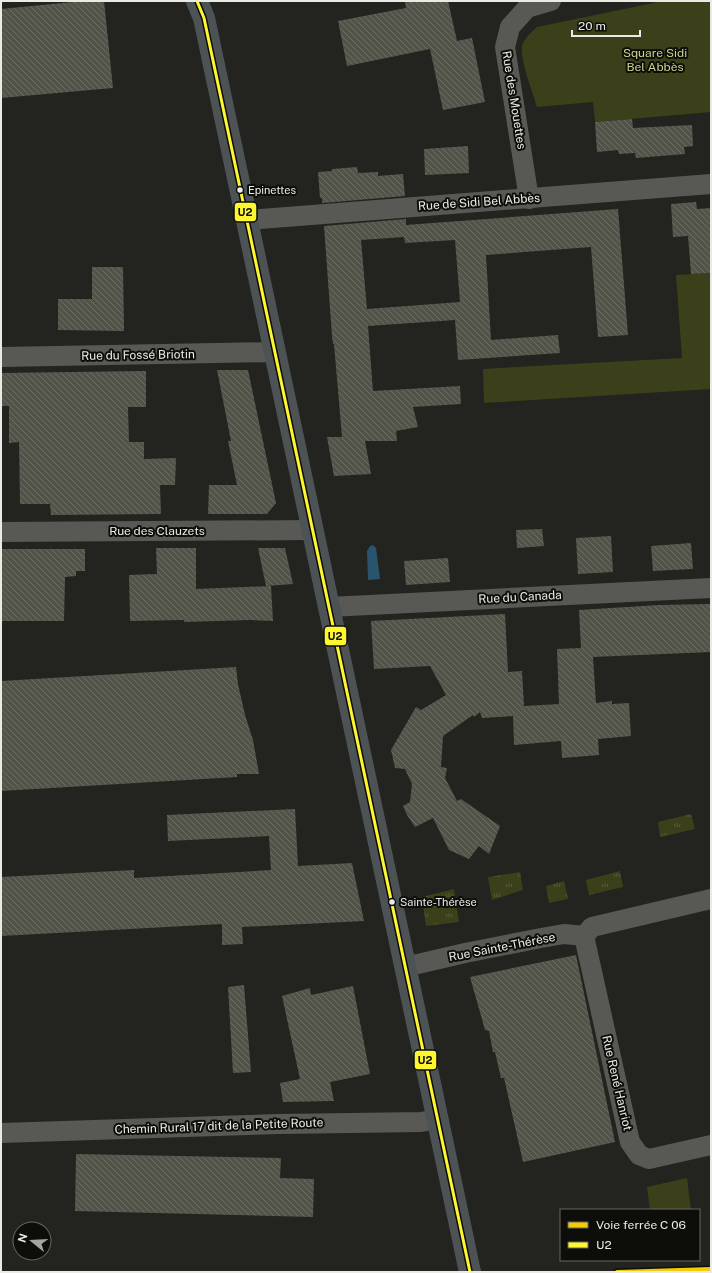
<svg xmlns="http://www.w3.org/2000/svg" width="712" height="1273" viewBox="0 0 712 1273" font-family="'Public Sans',sans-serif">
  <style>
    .grass { fill: url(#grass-tufts) }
    .green { fill: #3c401a }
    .water { fill: #28556d }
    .building { fill: url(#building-back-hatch); fill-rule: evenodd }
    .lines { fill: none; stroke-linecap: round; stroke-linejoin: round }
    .minor { stroke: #585855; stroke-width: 20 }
    .primary { stroke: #4d5355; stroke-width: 22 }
    .bus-1-casing { stroke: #0d0e0a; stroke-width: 6 }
    .bus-1 { stroke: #fdf630; stroke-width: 3 }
    .rail-1-casing { stroke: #0d0e0a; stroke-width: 7 }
    .rail-1 { stroke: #f2cc05; stroke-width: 4 }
    .bus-dot { fill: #ebebe6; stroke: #0d0e0a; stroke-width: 1.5 }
    .labels { text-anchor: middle; stroke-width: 4; stroke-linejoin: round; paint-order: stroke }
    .bus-label { font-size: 11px; fill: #ebebe6; stroke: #0d0e0a; text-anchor: start }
    .park-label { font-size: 12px; fill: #ccd488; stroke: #0d0e0a }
    .street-label { font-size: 12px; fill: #ebebe6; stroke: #0d0e0a }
    .line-badge { stroke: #0d0e0a; stroke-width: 1.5 }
    .pale-badge-label { font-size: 11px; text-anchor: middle; font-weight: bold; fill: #111 }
  </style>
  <defs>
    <pattern id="grass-tufts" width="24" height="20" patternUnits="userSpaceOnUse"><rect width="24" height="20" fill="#3c401a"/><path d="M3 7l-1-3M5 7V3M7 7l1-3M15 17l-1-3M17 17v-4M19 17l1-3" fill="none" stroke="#585c3b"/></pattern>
    <pattern id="building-back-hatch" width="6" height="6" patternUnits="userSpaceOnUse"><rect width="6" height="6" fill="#535449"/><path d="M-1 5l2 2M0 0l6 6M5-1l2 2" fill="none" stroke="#6c6d63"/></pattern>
  </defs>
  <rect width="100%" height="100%" fill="#23231f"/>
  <!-- grass -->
  <g class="grass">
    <path d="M691 814 695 829 660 837 658 822Z"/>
    <path d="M620 871 623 887 589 895 586 880Z"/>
    <path d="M520 872 523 890 492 900 488 877Z"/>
    <path d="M564 881 568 899 549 903 546 886Z"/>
    <path d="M454 889 459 922 426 926 422 897Z"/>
  </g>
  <!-- green -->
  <g class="green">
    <path d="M663 1H711V112L595 122 593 102 537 107C533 93 520 60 522 47 524 38 531 33 537 27Z"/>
    <path d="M711 273V389L484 403 483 369 682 358 676 275Z"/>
    <path d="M687 1178 691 1210H650L647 1187Z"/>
  </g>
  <!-- water -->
  <path class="water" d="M373 545 376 548 380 579 368 580 367 551 370 546Z"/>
  <!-- building -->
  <g class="building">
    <path d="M84 1H104L113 88 1 98V9Z"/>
    <path d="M405 1H448L457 41 472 38 485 102 443 110 430 49 347 66 338 21 406 8Z"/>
    <path d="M632 119 633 128 692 125 693 146 684 147 685 154 636 158 635 153 619 154 618 150 597 152 595 122Z"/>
    <path d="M468 146 469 173 425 175 424 149Z"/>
    <path d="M357 167 358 173 378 172V176L403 174 405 196 322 203V198H320L318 172 332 171V169Z"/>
    <path d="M696 202 697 209 711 208V273L691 274 688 236 673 237 671 204Z"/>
    <path d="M618 209 628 335 598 337 591 247 486 255 491 340 558 335 560 353 458 360 455 320 368 326 373 391 460 386 461 404 413 407 418 427 396 431 397 441H365L371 474 334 476 327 437H342L334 344H333L332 336 324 226 406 219V225ZM404 237 405 243 455 240 460 302 367 309 361 240Z"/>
    <path d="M92 267H123L124 331 58 330V299H92Z"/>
    <path d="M217 370H248L276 503 267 514H208L209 485H237L228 441H231Z"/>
    <path d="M146 371V407H128L129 442H144V459L176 458 175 485H160L161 514 51 515 50 504H20L19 442 9 443V406H1V373Z"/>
    <path d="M542 529 544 546 517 548 516 530Z"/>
    <path d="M611 536 613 572 578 574 576 538Z"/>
    <path d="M691 543 693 569 653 571 651 546Z"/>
    <path d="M156 548H196V589L271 586 273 621 251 620 184 622V620L130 621 129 575 157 574Z"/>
    <path d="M258 548H285L293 584 266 586Z"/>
    <path d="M1 549H85V571H76V576L65 577 64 621H1Z"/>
    <path d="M448 558 450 582 406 585 404 561Z"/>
    <path d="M711 604V652L593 657 596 703 612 701V704L629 703 631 736 598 739 599 755 562 758 561 741 514 745 513 716 482 718 480 712 474 717 473 715 443 736 441 767 447 768 445 778 457 801 461 799 500 826 489 854 479 846 469 859 449 850 433 818 415 827 407 815 403 806 410 802 412 784 405 769 395 768 391 750 416 707 421 710 446 695 430 666 374 669 371 621 505 614 508 672 522 671 524 706 559 704 557 649 581 648 579 610 659 605Z"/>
    <path d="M236 667 238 684 245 715 253 740 259 774H237V777L1 791V681Z"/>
    <path d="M295 809 298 866 352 863 364 921 242 927 243 944 222 945V924L1 936V877L134 870V878L271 870 269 836 168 841 167 815Z"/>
    <path d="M576 955 615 1142 523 1162 504 1078H501L495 1052H493L489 1031 485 1030 470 977Z"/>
    <path d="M244 985 251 1072 233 1073 228 987Z"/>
    <path d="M353 986 370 1074 330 1082 334 1101 283 1102 280 1083 300 1079 282 996 310 988 311 995Z"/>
    <path d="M76 1154 281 1158 280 1178 314 1179 313 1217 75 1211Z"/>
  </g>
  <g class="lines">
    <!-- minor -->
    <g class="minor">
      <path d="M529 199 505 47 510 27 527 8 551 1"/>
      <path d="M247 220 711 184"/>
      <path d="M1 357 275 352"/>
      <path d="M1 532 313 530"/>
      <path d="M329 607 711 588"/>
      <path d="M584 936 630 1142 639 1155 649 1159 711 1145"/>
      <path d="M405 967 465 953 541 938 564 934 584 936 592 927 711 899"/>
      <path d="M1 1133 280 1124 421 1122 438 1119"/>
    </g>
    <!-- primary -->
    <path class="primary" d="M197 1 204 18 221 98 470 1272"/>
    <defs>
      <path id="bus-1" d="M197 1 204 18 470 1272"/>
    </defs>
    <!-- bus-1 casing -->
    <use href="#bus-1" class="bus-1-casing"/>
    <!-- bus-1 -->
    <use href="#bus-1" class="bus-1"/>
    <defs>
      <path id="rail-1" d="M617 1272 711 1269"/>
    </defs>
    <!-- rail-1 casing -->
    <use href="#rail-1" class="rail-1-casing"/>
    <!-- rail-1 -->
    <use href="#rail-1" class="rail-1"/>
  </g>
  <!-- markers -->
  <g class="bus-dot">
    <circle cx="240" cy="190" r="3.5"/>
    <circle cx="392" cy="902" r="3.5"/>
  </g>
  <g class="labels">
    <!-- bus labels -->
    <g class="bus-label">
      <text x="248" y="194">Epinettes</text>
      <text x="400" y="906">Sainte-Thérèse</text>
    </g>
    <!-- park labels -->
    <g class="park-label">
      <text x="655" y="57">Square Sidi<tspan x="655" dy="14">Bel Abbès</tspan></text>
    </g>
    <!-- street labels -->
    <g class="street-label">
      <text transform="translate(514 100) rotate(81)" y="4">Rue des Mouettes</text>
      <text transform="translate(479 202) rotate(-4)" y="4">Rue de Sidi Bel Abbès</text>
      <text transform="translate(138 355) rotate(-1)" y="4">Rue du Fossé Briotin</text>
      <text x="157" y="535">Rue des Clauzets</text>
      <text transform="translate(520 597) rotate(-3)" y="4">Rue du Canada</text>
      <text transform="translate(502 947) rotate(-11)" y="4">Rue Sainte-Thérèse</text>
      <text transform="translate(617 1083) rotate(77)" y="4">Rue René Hanriot</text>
      <text transform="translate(219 1126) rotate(-2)" y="4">Chemin Rural 17 dit de la Petite Route</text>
    </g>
  </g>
  <g class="line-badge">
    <rect x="234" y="202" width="23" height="20" rx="4" fill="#fdf630"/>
    <rect x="324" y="626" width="23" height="20" rx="4" fill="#fdf630"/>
    <rect x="414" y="1050" width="23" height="20" rx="4" fill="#fdf630"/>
  </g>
  <g class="pale-badge-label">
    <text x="245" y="216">U2</text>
    <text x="335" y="640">U2</text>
    <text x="425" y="1064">U2</text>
  </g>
  <!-- border -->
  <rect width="712" height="1273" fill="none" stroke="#ebebe6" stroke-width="4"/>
  <!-- legend -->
  <rect x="560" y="1209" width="140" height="52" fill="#0d0e0a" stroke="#666662"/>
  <rect x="568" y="1222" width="20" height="6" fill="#f2cc05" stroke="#666662"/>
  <text x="596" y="1229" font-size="12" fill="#ebebe6">Voie ferrée C 06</text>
  <rect x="568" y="1242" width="20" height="6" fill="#fdf630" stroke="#666662"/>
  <text x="596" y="1249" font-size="12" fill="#ebebe6">U2</text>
  <!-- north arrow -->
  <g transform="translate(32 1241) rotate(288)"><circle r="19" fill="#0d0e0a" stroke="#666662"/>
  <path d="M0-3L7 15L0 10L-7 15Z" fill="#a5a5a0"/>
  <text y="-6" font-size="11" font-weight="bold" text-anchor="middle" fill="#ebebe6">N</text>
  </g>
  <!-- scale -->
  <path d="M572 30v6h68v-6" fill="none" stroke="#ebebe6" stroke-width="2"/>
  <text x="578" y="30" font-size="12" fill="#ebebe6" stroke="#0d0e0a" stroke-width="3" paint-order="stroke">20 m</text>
</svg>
